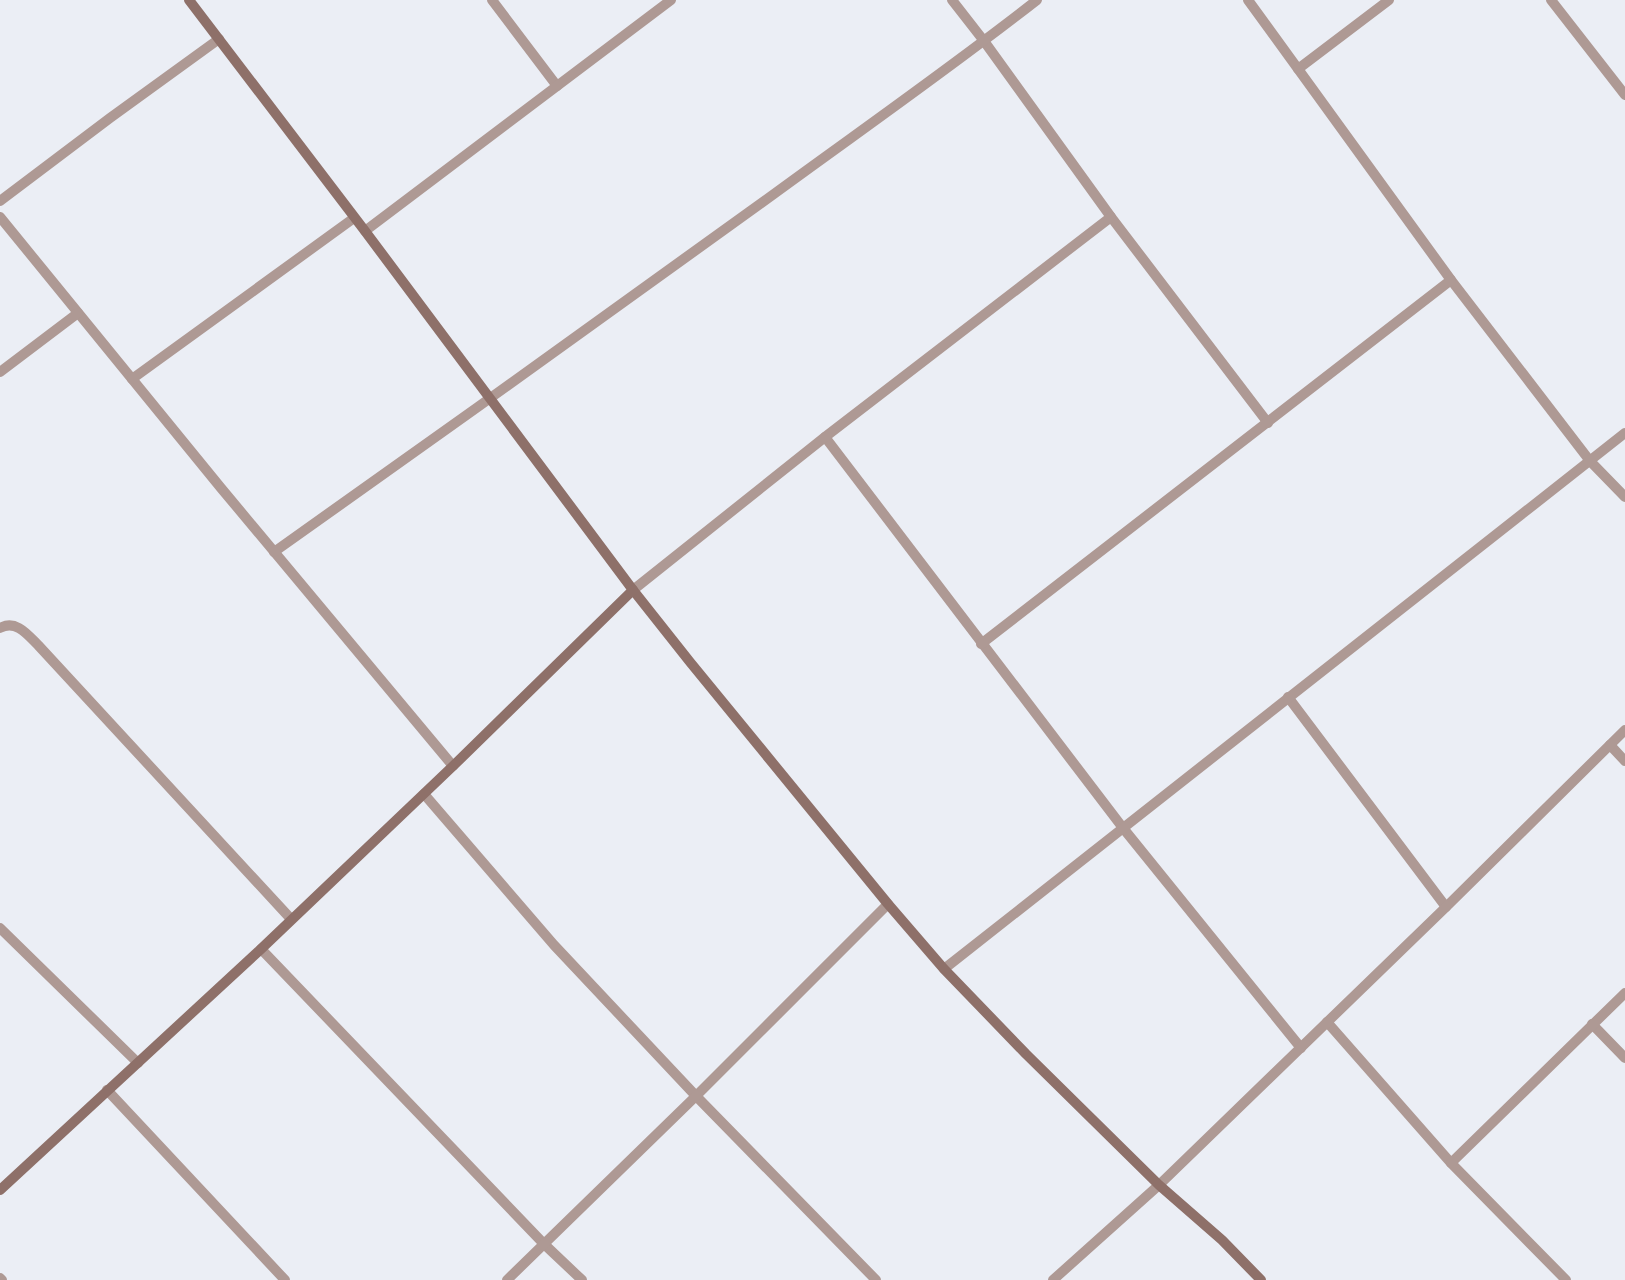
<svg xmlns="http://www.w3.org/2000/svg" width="1625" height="1280" viewBox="0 0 1625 1280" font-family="'Golos Text',sans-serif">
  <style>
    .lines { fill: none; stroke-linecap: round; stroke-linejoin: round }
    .street { stroke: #ae9994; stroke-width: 10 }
    .secondary { stroke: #8e7069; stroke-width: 10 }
  </style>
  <rect width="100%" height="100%" fill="#ebeef5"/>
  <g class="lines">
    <!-- street -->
    <g class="street">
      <path d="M492 0 557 86"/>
      <path d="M952 0 984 41 1111 217 1268 423"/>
      <path d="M1248 0 1451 280 1590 461 1625 497"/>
      <path d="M1551 0 1625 95"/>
      <path d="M1298 69 1389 0"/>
      <path d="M0 201 110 118 219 39"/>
      <path d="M0 217 221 488 453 766"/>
      <path d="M365 231 671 0"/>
      <path d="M0 372 78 313"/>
      <path d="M132 379 354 218"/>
      <path d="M825 437 1123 828 1301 1048"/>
      <path d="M274 552C439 435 603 318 767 199 857 133 949 69 1037 0"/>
      <path d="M633 590 825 437 1111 217"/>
      <path d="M0 628C16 619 28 635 38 645L291 919"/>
      <path d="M981 644 1451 280"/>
      <path d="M1288 697 1446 907"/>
      <path d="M1610 745 1625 761"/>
      <path d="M424 794 554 945 696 1096 876 1280"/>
      <path d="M0 928 138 1063"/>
      <path d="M261 949 544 1244 582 1280"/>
      <path d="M944 969 1625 433"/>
      <path d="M1327 1022 1451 1163 1566 1280"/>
      <path d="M1592 1024 1625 1058"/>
      <path d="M107 1090 285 1280"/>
      <path d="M1451 1163 1625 993"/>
      <path d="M0 1278 2 1280"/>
      <path d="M507 1280 696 1096 888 904"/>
      <path d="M1053 1280 1159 1185 1446 907 1625 730"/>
    </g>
    <!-- secondary -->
    <g class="secondary">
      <path d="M189 0 365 231 633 590 690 662 888 904 944 969 1026 1054 1159 1185 1222 1240 1261 1280"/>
      <path d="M0 1190 261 949 453 766 633 590"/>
    </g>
  </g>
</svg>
